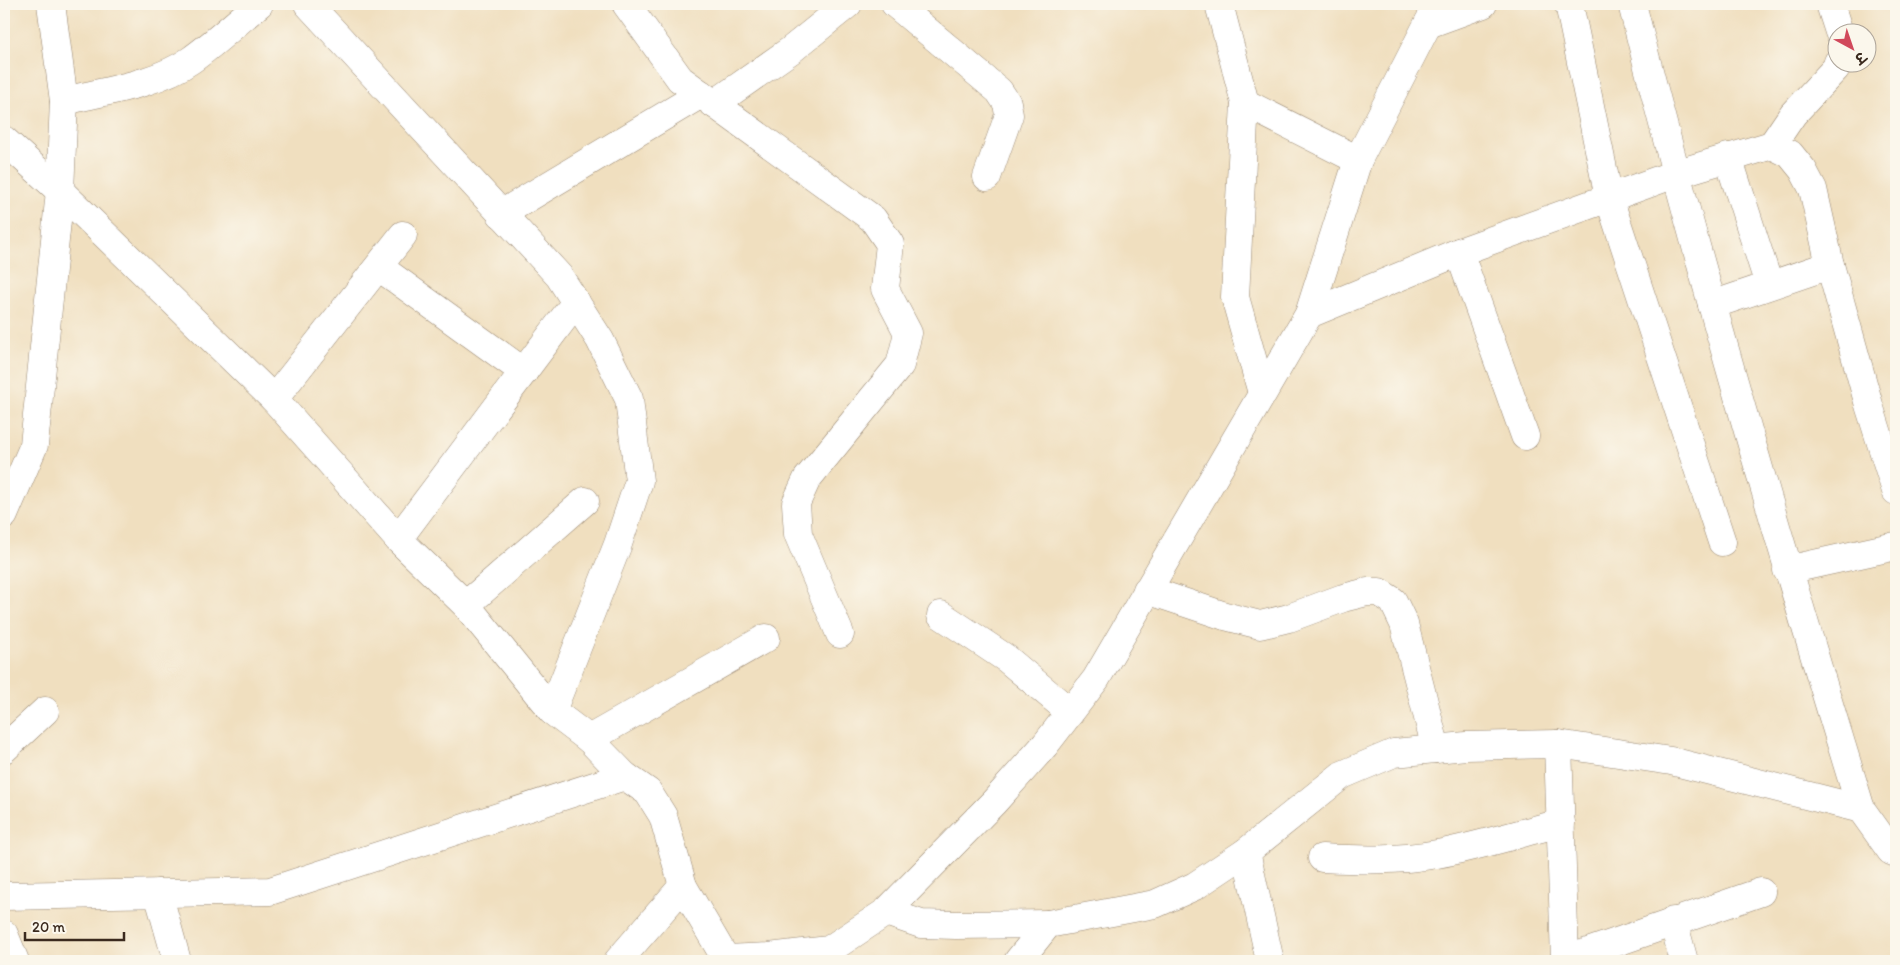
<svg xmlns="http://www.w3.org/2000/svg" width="1900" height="965" viewBox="0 0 1900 965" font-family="Itim,'Playpen Sans Deva',sans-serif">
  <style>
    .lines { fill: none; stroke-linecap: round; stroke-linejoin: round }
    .minor-casing { stroke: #96846e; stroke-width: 29 }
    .minor { stroke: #fff; stroke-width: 28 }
  </style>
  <rect width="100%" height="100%" fill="#fbf7ec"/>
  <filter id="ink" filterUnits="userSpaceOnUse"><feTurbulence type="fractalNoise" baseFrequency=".02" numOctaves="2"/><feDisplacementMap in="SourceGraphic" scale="10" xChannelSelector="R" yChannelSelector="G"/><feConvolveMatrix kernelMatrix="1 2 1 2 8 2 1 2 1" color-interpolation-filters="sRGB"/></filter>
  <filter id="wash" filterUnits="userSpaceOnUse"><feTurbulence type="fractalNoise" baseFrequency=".0096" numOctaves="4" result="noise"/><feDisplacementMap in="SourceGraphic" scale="20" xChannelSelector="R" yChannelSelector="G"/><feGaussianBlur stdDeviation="1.12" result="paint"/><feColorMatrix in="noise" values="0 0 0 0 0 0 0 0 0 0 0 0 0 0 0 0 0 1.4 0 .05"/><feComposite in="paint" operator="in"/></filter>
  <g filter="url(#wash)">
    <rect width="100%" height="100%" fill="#f0dfbf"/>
  </g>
  <g filter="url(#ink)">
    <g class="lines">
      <defs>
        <g id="minor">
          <path d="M308 4 559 276 600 340 629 399 639 481 618 544 552 711"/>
          <path d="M626 4 680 79 873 219 890 244 885 289 908 333 900 365 807 479 796 503 798 534 840 634"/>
          <path d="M895 4 999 91 1007 103 1009 115 987 177"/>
          <path d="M1219 4 1245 103 1235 297 1262 393"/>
          <path d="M1569 4 1609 198 1722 542"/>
          <path d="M1632 4C1700 274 1779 542 1861 809"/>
          <path d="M1830 4 1839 32"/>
          <path d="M1428 24 1483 4"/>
          <path d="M64 101C105 91 157 84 191 60 215 43 237 22 259 4"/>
          <path d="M1245 103 1358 160"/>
          <path d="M714 104 791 50 848 4"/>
          <path d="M4 140 60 191 274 399 398 539 466 605 552 711 589 739 625 776 648 792 663 816 683 886 727 961"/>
          <path d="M1772 145 1793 114 1836 68 1838 62"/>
          <path d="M1728 157 1769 285"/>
          <path d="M501 214 701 94"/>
          <path d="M1459 252 1525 436"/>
          <path d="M379 267 524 372"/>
          <path d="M1712 305 1830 265"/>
          <path d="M1309 314 1459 252 1675 174 1772 145 1790 154 1803 170 1813 189 1830 265 1869 405 1896 491"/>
          <path d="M274 399 403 235"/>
          <path d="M4 515 34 445 60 191 64 101 51 4"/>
          <path d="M398 539 576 302"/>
          <path d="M1787 570 1896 546"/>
          <path d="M1147 590 1225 616 1260 625 1289 618 1343 598 1367 592H1379L1393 601 1404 624 1436 749"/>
          <path d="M466 605 585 501"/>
          <path d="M941 615 1007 659 1070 712"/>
          <path d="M589 739 766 638"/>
          <path d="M1558 744 1565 961"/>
          <path d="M4 749 45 711"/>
          <path d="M1246 852 1270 961"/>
          <path d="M1322 858C1360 860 1399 861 1437 854 1479 846 1520 833 1561 823"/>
          <path d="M158 893 177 961"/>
          <path d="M4 896 270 891 625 776"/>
          <path d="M886 912 921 924 956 925 1048 924"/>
          <path d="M1673 921 1684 961"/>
          <path d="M4 934 15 961"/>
          <path d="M727 959 769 957 829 950 886 912 994 802 1045 745 1096 679 1309 314 1358 160 1438 4"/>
          <path d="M1565 960 1761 892"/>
          <path d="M618 961 683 886"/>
          <path d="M1018 961 1048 924 1155 904 1195 886 1246 852 1342 775 1394 753 1466 746 1558 744 1671 761 1861 809 1891 851 1896 853"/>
        </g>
      </defs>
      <!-- minor casing -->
      <use href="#minor" class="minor-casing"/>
      <!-- minor -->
      <use href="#minor" class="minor"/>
    </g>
  </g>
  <!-- margin -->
  <rect width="1900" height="965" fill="none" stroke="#fbf7ec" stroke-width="20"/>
  <!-- north arrow -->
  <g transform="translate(1852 48) rotate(140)"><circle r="24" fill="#fbf7ec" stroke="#aea59a"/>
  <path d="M0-4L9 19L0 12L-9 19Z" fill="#d1495b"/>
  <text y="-8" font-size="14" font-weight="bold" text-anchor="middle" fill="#3b2a1e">उ</text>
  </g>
  <!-- scale -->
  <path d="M25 932v8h99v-8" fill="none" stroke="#3b2a1e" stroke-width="2.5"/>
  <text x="32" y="932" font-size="15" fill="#3b2a1e" stroke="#fbf7ec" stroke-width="4" paint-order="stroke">20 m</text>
</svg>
